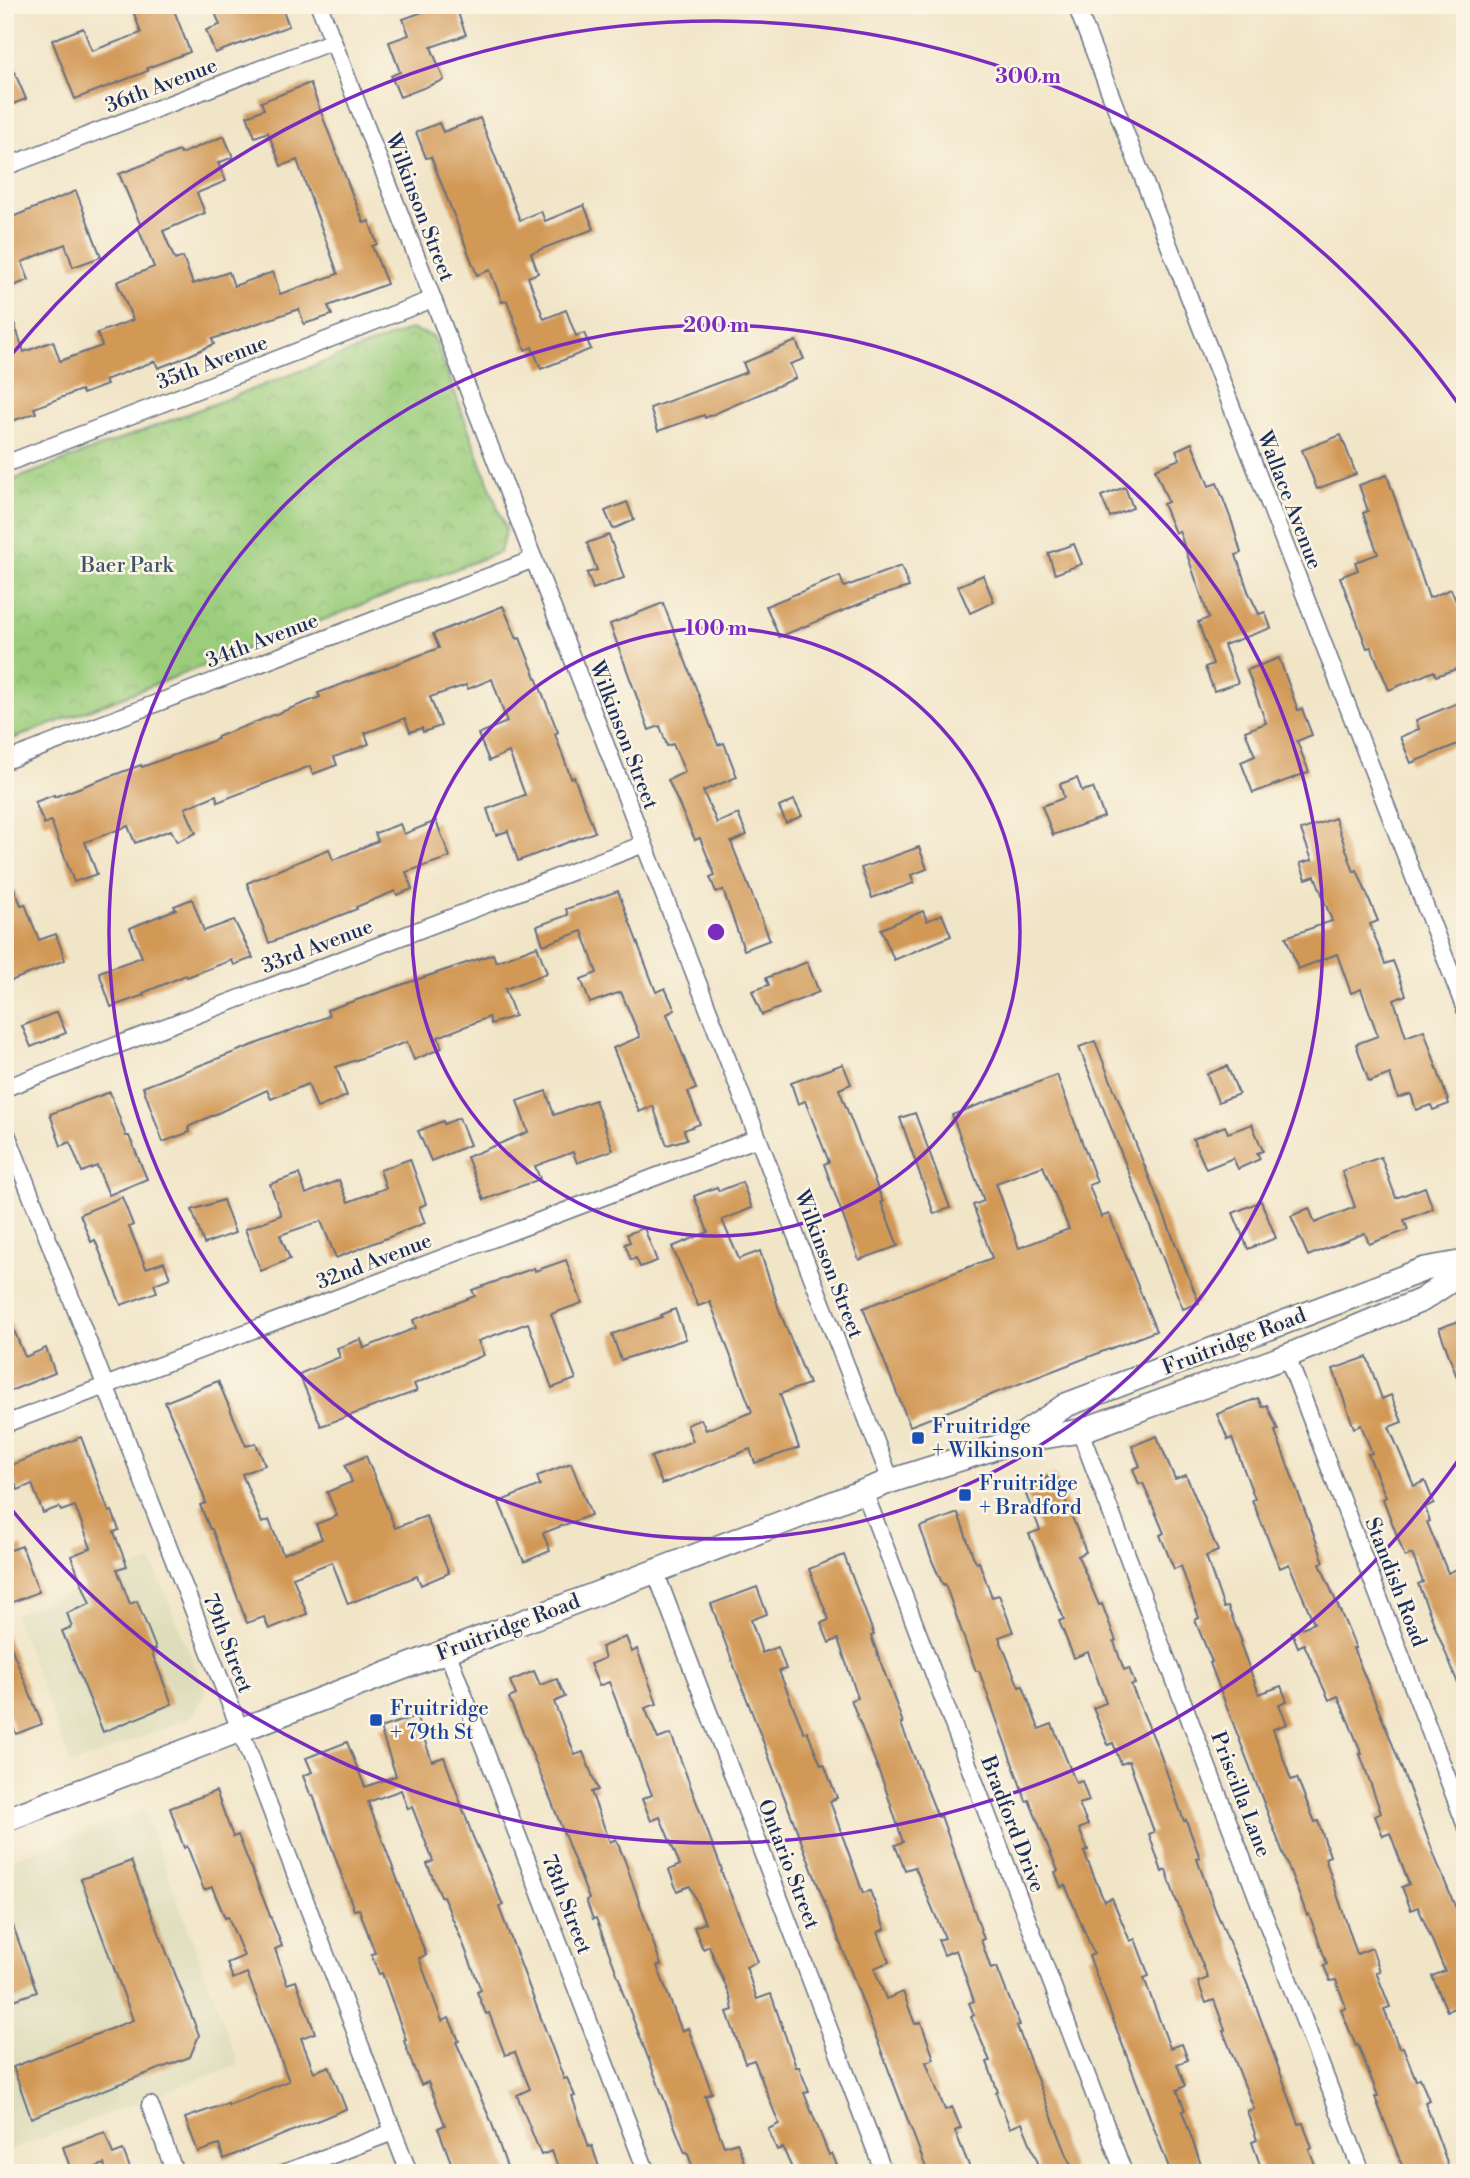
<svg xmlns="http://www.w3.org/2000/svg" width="1470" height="2178" viewBox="0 0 1470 2178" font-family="'Libre Bodoni',serif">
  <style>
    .built { fill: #deddbb }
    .park { fill: url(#park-crowns); stroke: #5b7e6e; stroke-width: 2 }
    .building { fill: #d29956; fill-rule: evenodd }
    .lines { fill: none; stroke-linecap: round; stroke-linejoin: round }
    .minor-casing { stroke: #666f83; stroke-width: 19 }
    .secondary-casing { stroke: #666f83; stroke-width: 26 }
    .minor { stroke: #fff; stroke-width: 16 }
    .secondary { stroke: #fff; stroke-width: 23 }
    .ring { fill: none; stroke: #7b2cbf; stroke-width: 3.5 }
    .transit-dot { fill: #1a4fb4; stroke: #fcf5e5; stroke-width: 2.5 }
    .labels { text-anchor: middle; stroke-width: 5; stroke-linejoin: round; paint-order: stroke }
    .street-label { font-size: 21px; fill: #1b2f5e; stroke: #fcf5e5 }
    .park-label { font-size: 21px; fill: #3b5666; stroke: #fcf5e5 }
    .transit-label { font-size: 21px; fill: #164399; stroke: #fcf5e5; text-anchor: start }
    .centre { fill: #7b2cbf; stroke: #fcf5e5; stroke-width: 3.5 }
    .ring-label { font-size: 21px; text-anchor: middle; font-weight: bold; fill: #7b2cbf; stroke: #fcf5e5; stroke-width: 5; stroke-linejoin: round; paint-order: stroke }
  </style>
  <defs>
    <pattern id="park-crowns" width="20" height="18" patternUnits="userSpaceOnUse" patternTransform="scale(1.75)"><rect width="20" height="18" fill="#9bcd7d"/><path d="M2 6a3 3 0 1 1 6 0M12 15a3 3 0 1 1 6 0" fill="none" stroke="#85b06e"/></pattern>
  </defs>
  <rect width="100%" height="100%" fill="#fcf5e5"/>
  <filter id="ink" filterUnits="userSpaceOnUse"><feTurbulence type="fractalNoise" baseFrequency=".0143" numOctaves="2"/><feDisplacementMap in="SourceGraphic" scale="14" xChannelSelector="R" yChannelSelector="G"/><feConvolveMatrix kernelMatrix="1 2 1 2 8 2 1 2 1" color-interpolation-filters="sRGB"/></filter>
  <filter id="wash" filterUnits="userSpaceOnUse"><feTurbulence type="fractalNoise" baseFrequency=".00686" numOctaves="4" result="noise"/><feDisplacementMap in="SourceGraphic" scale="28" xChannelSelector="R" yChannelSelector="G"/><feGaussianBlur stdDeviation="1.57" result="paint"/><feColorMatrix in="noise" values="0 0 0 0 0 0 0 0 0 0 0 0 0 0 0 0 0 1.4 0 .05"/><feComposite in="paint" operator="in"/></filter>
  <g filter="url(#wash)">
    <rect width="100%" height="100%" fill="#f1e5c8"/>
    <!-- built -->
    <g class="built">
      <path d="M152 1561 206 1693 192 1717 71 1765 14 1614Z"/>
      <path d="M144 1810 239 2064 5 2152V1861Z"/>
    </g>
    <!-- park -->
    <path class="park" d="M411 329 434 337 506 530 500 552 5 742V483Z"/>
    <g id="blocks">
      <!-- building -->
      <g class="building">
        <path d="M131 5H172L190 52 147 68 148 71 75 99 52 40 83 28 92 51 141 33Z"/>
        <path d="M212 5H281L289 26 215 53 206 30 220 25Z"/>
        <path d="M442 5H455L466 35 431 47 444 80 400 97 391 76 400 72 389 42 409 35 403 19Z"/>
        <path d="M5 50 26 99 5 107Z"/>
        <path d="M310 83 352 194 364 223 369 221 377 244 372 246 387 284 328 306 332 315 304 324 299 309 212 339 214 344 179 360 158 368 155 361 105 380 107 385 83 394 81 390 34 408 36 413 12 421 5 402V306L8 305 24 352 53 341 60 361 102 346 97 333 133 320 117 282 154 267 138 228 141 226 119 174 179 151 181 154 224 136 233 157 218 163 226 181 197 193 205 213 163 231 175 260 183 257 193 284 229 272 234 286 273 272 280 294 338 274 297 160 281 166 268 132 255 137 247 116 264 109 261 102Z"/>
        <path d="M480 118 520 220 541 211 545 221 584 205 594 229 531 253 538 273 528 277 544 319 566 310 576 336 584 333 591 349 541 369 532 347 525 350 507 301 502 302 490 270 477 275 431 157 426 158 416 132 439 123 443 132Z"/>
        <path d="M76 191 101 257 73 267 65 244 22 262 29 280 5 289V220Z"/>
        <path d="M796 341 804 359 790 364 796 378 705 418 704 415 658 431 650 408 747 372 743 363Z"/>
        <path d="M1341 435 1356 474 1317 489 1302 450Z"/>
        <path d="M1192 443 1209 486 1217 483 1232 522 1241 553 1236 555 1248 591 1259 614 1265 612 1271 628 1224 645 1238 683 1214 691 1205 667 1213 664 1198 622 1209 618 1179 531 1175 533 1163 504 1168 502 1155 469 1180 459 1176 450Z"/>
        <path d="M1387 475 1429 598 1451 589 1465 622V666L1436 676 1434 671 1389 690 1371 647 1367 648 1340 577 1358 570 1355 562 1378 554 1363 513 1368 511 1359 485Z"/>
        <path d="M1125 487 1133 508 1110 517 1101 496Z"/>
        <path d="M627 502 634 520 613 529 605 511Z"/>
        <path d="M609 535 624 578 593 589 587 573 597 570 587 543Z"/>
        <path d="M1074 544 1082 564 1055 574 1048 553Z"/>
        <path d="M901 566 909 587 879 596 779 637 766 606 840 576 844 587Z"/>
        <path d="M983 575 994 602 970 613 958 586Z"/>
        <path d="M663 603 718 745 724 743 737 777 703 791 717 823 738 814 747 835 731 842 770 940 744 950 723 890 716 892 710 877 715 875 700 838 695 840 668 780 685 772 673 744 667 746 660 726 649 730 610 624Z"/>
        <path d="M503 606 517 639 520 638 558 732 555 734 571 778 574 777 595 832 518 861 508 831 496 835 487 809 525 795 509 752 489 761 478 734 507 722 492 679 468 689 466 685 430 697 441 726 423 732 422 728 410 732 405 718 365 733 369 744 334 757 337 765 313 774 310 766 218 802 216 795 185 808 196 833 177 842 171 830 135 843 128 826 85 842 97 874 74 882 51 821 44 824 35 802 54 795V797L141 765 142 767 218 739 217 737 320 697 318 693 439 648 433 634Z"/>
        <path d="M1279 658 1298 710 1302 709 1312 735 1297 741 1309 772 1253 793 1241 762 1255 756 1245 731 1266 723 1247 670Z"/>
        <path d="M1465 700V741L1411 763 1400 737 1419 729 1416 720Z"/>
        <path d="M1077 778 1082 791 1093 788 1104 817 1053 835 1042 806 1064 798 1060 784Z"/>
        <path d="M794 800 802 816 786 823 779 807Z"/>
        <path d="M1335 818 1354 872 1357 870 1378 921 1370 924 1385 964 1393 961 1406 995 1394 1000 1406 1037 1424 1030 1449 1104 1433 1110 1431 1105 1416 1110 1411 1094 1398 1098 1390 1074 1369 1082 1356 1044 1378 1036 1361 989 1351 993 1337 954 1298 969 1286 937 1332 921 1315 876 1306 879 1300 863 1312 860 1301 830Z"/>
        <path d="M436 821 450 857 406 872 412 889 397 895 395 891 356 907 357 909 269 943 247 883 329 849 333 860 378 841 375 833 400 824 404 834Z"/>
        <path d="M919 847 927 869 911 875 914 883 872 898 861 868Z"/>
        <path d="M5 867 21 905 25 904 39 940 56 934 65 960 5 983Z"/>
        <path d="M618 891 656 992 665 988 675 1010 667 1014 696 1089 688 1092 700 1124 684 1130 687 1139 667 1145 653 1106 639 1112 613 1048 640 1037 621 992 590 1003 581 979 597 973 582 931 543 945 537 926 568 915 566 909Z"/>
        <path d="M192 899 204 931 234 920 253 958 234 965 232 960 187 977 186 975 143 993 144 995 111 1007 99 972 142 957 130 928 176 909 174 906Z"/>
        <path d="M923 911 927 921 942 914 951 936 894 960 881 929Z"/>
        <path d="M537 946 547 973 505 989 515 1016 491 1024 489 1017 438 1037 442 1048 414 1060 407 1042 336 1067 347 1096 317 1108 308 1084 271 1099 267 1090 188 1127 190 1132 163 1142 143 1087 329 1016 327 1010 493 954 496 962Z"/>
        <path d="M807 962 819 992 762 1015 752 991 769 985 766 978Z"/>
        <path d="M57 1012 66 1033 31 1047 22 1026Z"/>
        <path d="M1095 1041 1199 1303 1183 1309 1079 1047Z"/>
        <path d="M843 1064 851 1084 839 1089 883 1202H881L898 1246 859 1260 824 1164 829 1162 805 1101 798 1104 791 1083Z"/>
        <path d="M1227 1066 1239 1094 1218 1102 1207 1074Z"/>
        <path d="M1057 1075 1097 1182 1089 1185 1101 1217 1109 1214 1156 1331 910 1426 863 1308 992 1258 973 1205 984 1201 952 1115ZM1043 1166 1069 1229 1019 1248 996 1183Z"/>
        <path d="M546 1091 554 1115 595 1100 613 1150 577 1163 573 1152 535 1166 540 1179 484 1200 467 1157 528 1132 517 1101Z"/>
        <path d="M110 1092 126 1136H129L147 1179 109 1195 97 1166 82 1172 70 1142 61 1146 50 1114Z"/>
        <path d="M915 1113 950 1208 934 1214 900 1118Z"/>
        <path d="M459 1118 470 1145 431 1161 418 1131 443 1121 444 1124Z"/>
        <path d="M1252 1124 1263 1151 1257 1153 1260 1159 1238 1169 1233 1158 1206 1169 1193 1139 1225 1126 1228 1133Z"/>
        <path d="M1381 1157 1396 1198 1425 1187 1433 1209 1404 1220 1408 1230 1369 1244 1365 1233 1308 1256 1291 1216 1309 1208 1315 1223 1355 1207 1342 1171Z"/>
        <path d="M410 1159 426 1204 419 1207 425 1223 336 1258 321 1221 280 1235 290 1259 261 1271 245 1229 281 1215 270 1184 299 1174 306 1194 339 1180 348 1202 386 1188 380 1170Z"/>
        <path d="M742 1182 752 1208 722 1220 739 1259 760 1251 781 1315 809 1384 780 1394 799 1448 755 1463 750 1449 662 1484 651 1457 693 1441 687 1425 701 1419 706 1430 752 1412 710 1302 698 1306 672 1247 708 1232 694 1196 717 1187 719 1191Z"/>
        <path d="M122 1197 133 1225 129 1227 146 1268 164 1262 170 1278 154 1284 157 1292 121 1305 95 1240 91 1242 80 1214Z"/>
        <path d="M223 1200 235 1233 204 1244 192 1210Z"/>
        <path d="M1261 1201 1276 1238 1248 1249 1233 1213Z"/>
        <path d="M644 1228 657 1261 640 1267 636 1258 631 1260 625 1244 630 1242 627 1234Z"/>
        <path d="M566 1260 582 1303 551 1314 576 1379 552 1388 528 1323 478 1341 484 1355 414 1384 417 1391 321 1426 299 1374 340 1357 337 1348 361 1339 364 1348 416 1328 413 1320 475 1296 472 1290 534 1268 535 1271Z"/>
        <path d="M5 1309 25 1357 46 1348 55 1373 5 1393Z"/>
        <path d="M675 1309 686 1339 621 1360 612 1334 662 1317 661 1315Z"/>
        <path d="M1465 1319V1393L1463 1394 1439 1328Z"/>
        <path d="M1367 1357 1382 1399 1391 1395 1402 1422 1389 1427 1414 1486 1425 1481 1434 1503 1425 1507 1430 1521 1427 1522 1448 1573 1457 1569 1465 1587V1701L1418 1584 1423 1582 1412 1554 1405 1557 1383 1499 1386 1497 1368 1454 1372 1453 1361 1425 1354 1428 1333 1369Z"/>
        <path d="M218 1381 246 1446 256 1443 265 1465 242 1474 262 1523 269 1520 283 1554 322 1539 316 1524 337 1516 327 1492 352 1482 345 1465 366 1456 395 1528 426 1516 449 1573 421 1585 417 1576 348 1604 332 1562 293 1577 307 1614 269 1629 264 1617 247 1623 212 1529H210L200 1505 206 1503 191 1462 165 1402Z"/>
        <path d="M1258 1398 1262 1407 1267 1405 1278 1430 1275 1431 1324 1562 1320 1564 1356 1648H1353L1389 1735 1438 1865 1459 1916 1460 1915 1465 1925V2004L1447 2011 1432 1976 1445 1971 1418 1907 1411 1910 1402 1887 1409 1884 1390 1833 1383 1836 1375 1816 1381 1813 1360 1754H1362L1338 1696 1329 1700 1304 1644 1298 1647 1292 1632 1314 1623 1289 1564 1280 1568 1252 1500 1255 1499 1232 1438 1228 1440 1217 1414Z"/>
        <path d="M1157 1436 1175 1479 1186 1475 1218 1551 1206 1556 1224 1608 1228 1607 1242 1642 1240 1643 1259 1694 1281 1686 1287 1701 1279 1704 1287 1724 1273 1729 1291 1780 1297 1778 1315 1822 1318 1821 1330 1856 1325 1858 1357 1954 1372 1948 1380 1971 1376 1972 1390 2007 1384 2009 1399 2048 1403 2047 1416 2080 1420 2078 1429 2100 1425 2102 1451 2173H1405L1375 2097 1378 2096 1358 2045 1356 2046 1341 2010 1346 2008 1336 1980 1330 1981 1324 1966 1327 1964 1309 1914 1307 1915 1216 1679 1210 1663 1212 1662 1195 1620 1199 1618 1181 1566 1174 1569 1160 1535 1164 1533 1143 1483 1139 1484 1133 1469 1140 1466 1132 1446Z"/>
        <path d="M81 1437 109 1512 112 1511 119 1530 114 1532 127 1566 117 1569 130 1604 137 1601 156 1649 151 1650 172 1704 103 1732 62 1631 72 1627 67 1613 90 1604 71 1556 91 1548 75 1506 61 1511 59 1507 43 1513 32 1484 18 1490 9 1466Z"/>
        <path d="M571 1463 591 1515 543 1533 550 1551 524 1562 499 1502 540 1485 537 1476Z"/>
        <path d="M1055 1474 1086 1552 1078 1556 1099 1605 1102 1604 1116 1641 1114 1642 1124 1670 1129 1668 1135 1684 1131 1685 1158 1748 1184 1821 1186 1820 1200 1858 1197 1859 1215 1909 1252 1995 1299 2124 1303 2123 1312 2148 1309 2150 1318 2173H1263L1252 2142 1257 2140 1247 2111 1254 2109 1223 2031 1225 2030 1214 2000 1206 2003 1198 1982 1208 1978 1176 1900 1166 1870 1162 1872 1149 1834 1154 1832 1129 1761 1121 1764 1113 1743 1108 1745 1093 1708 1106 1703 1088 1652 1074 1658 1059 1621 1064 1619 1029 1534 1040 1530 1023 1487Z"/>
        <path d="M958 1513 973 1556 977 1563 979 1562 992 1597 999 1595 1013 1632 999 1637 1019 1687 1023 1686 1039 1729 1052 1724 1076 1783 1082 1781 1089 1801 1079 1804 1088 1825 1079 1829 1088 1850 1084 1852 1104 1901 1112 1898 1130 1941 1135 1939 1149 1976 1144 1978 1170 2048 1182 2044 1188 2060 1177 2064 1185 2086 1177 2090 1185 2110 1182 2111 1204 2173H1171L1089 1956 1094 1954 1065 1885 1061 1887 1055 1872 1058 1871 1029 1800 1026 1801 979 1671H976L970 1655 945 1584 943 1585 933 1563 920 1527Z"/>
        <path d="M22 1546 39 1592 5 1605V1552Z"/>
        <path d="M844 1555 874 1635 871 1636 903 1723 901 1724 938 1817 941 1816 954 1852 984 1939 981 1940 991 1969 997 1967 1005 1988 1020 2025 1017 2026 1032 2066 1074 2173H1042L1022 2123 1010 2128 996 2093 998 2092 987 2062 990 2061 971 2017 974 2015 969 2003 974 2001 956 1950 944 1955 938 1940 945 1938 915 1867 905 1870 895 1845 903 1842 885 1787 851 1700 858 1698 838 1639 829 1643 821 1623 829 1620 809 1569Z"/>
        <path d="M757 1587 767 1614 751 1620 762 1653 778 1647 786 1669 779 1671 804 1733 807 1731 821 1765 824 1764 837 1798 830 1801 863 1893 870 1891 885 1929 878 1932 889 1962 874 1968 886 1999 903 1992 915 2024 921 2022 934 2059 926 2062 945 2110 952 2107 961 2128 955 2131 972 2173H928L725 1642 711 1604Z"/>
        <path d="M5 1632 42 1724 16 1734 5 1706Z"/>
        <path d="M626 1637 632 1652 637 1649 657 1704 645 1708 658 1739 671 1734 722 1870 721 1871 758 1962 746 1967 757 1999 771 1994 796 2067H799L809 2092 804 2093 829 2155 832 2153 840 2173H794L783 2148 777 2150 768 2129 779 2124 754 2060 745 2063 727 2012 733 2010 730 1996 709 1946 703 1949 694 1927 705 1923 690 1886 677 1891 669 1870 680 1865 660 1817 651 1821 642 1799 652 1795 609 1682 599 1686 590 1664 605 1658 601 1647Z"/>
        <path d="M534 1671 540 1685 557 1679 565 1697 554 1702 575 1755 583 1752 598 1790 591 1792 610 1842 616 1839 625 1861 661 1965 657 1966 682 2031 688 2028 712 2093 705 2096 724 2146 737 2142 748 2173H695L687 2152 685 2153 621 1988 622 1987 596 1918 593 1919 586 1900 589 1899 551 1800 509 1698 516 1695 510 1681Z"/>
        <path d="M416 1716 432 1761 444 1757 473 1837 503 1905 499 1907 564 2079 567 2078 575 2096 572 2097 589 2147 592 2146 601 2173H560L552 2151 541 2155 517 2095 530 2089 515 2052 505 2055 489 2013 486 2014 477 1992 481 1990 462 1941 443 1896 441 1897 427 1864 433 1861 412 1807 408 1809 401 1790 368 1802 426 1955 419 1958 442 2021 449 2018 459 2041 456 2042 491 2121 509 2173H455L438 2128 445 2125 428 2082 421 2085 413 2066 404 2041 406 2040 382 1973 379 1974 371 1954 375 1953 359 1909 354 1910 313 1795 311 1796 303 1776 312 1772 306 1758 347 1742 365 1787 396 1776 380 1728Z"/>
        <path d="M216 1791 233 1837 238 1835 282 1946 275 1949 287 1984 296 1981 315 2033 301 2038 314 2072 329 2066 346 2109 224 2159 219 2145 198 2152 185 2118 228 2103V2105L289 2081 247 1973 233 1979 227 1963 244 1956 228 1917 225 1918 212 1887 204 1890 187 1846 184 1848 170 1808Z"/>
        <path d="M131 1861 199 2035 190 2057 31 2118 13 2067 133 2020 81 1879Z"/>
        <path d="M7 1909 37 1992 5 2003V1910Z"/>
        <path d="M105 2132 113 2154 123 2150 132 2173H107L104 2164 80 2173H72L63 2147Z"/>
      </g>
    </g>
  </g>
  <g filter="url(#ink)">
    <use href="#blocks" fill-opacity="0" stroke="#666f83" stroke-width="2"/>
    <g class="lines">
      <defs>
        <g id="minor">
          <path d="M319 5 891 1481"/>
          <path d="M1076 5 1465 1009"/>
          <path d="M5 167 333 41"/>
          <path d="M5 464 433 299"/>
          <path d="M5 761 534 559"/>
          <path d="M5 1088 644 844"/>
          <path d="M5 1129 248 1750 409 2173"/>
          <path d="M1287 1356 1465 1824"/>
          <path d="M5 1424 758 1138"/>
          <path d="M1080 1431 1362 2173"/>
          <path d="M864 1491 1124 2173"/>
          <path d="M655 1571 884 2173"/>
          <path d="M447 1651 647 2173"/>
          <path d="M150 2105 175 2173"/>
          <path d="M284 2173 393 2132"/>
        </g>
        <g id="secondary">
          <path d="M1018 1438 1066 1405 1425 1269 1465 1262"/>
          <path d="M5 1820 891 1481 1013 1442 1080 1431 1287 1356 1422 1300 1465 1271"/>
        </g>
      </defs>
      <!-- minor casing -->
      <use href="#minor" class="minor-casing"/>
      <!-- secondary casing -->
      <use href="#secondary" class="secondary-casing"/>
      <!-- minor -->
      <use href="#minor" class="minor"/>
      <!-- secondary -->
      <use href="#secondary" class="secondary"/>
    </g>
  </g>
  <!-- distance rings -->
  <g class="ring">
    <circle cx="716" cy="932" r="304"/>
    <circle cx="716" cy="932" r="607"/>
    <path d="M1462 1455A911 911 0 0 1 8 1505M8 359A911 911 0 0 1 1462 409"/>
  </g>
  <!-- markers -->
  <g class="transit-dot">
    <rect x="911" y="1431" width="14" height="14" rx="3.5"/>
    <rect x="958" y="1488" width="14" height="14" rx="3.5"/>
    <rect x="369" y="1713" width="14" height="14" rx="3.5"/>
  </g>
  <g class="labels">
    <!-- street labels -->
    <g class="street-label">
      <text transform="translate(161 85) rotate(-21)" y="7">36th Avenue</text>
      <text transform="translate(420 207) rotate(69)" y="7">Wilkinson Street</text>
      <text transform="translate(212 362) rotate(-21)" y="7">35th Avenue</text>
      <text transform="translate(1290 500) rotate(69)" y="7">Wallace Avenue</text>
      <text transform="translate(262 640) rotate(-21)" y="7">34th Avenue</text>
      <text transform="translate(624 735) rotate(69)" y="7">Wilkinson Street</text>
      <text transform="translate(317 946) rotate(-21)" y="7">33rd Avenue</text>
      <text transform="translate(374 1261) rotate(-21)" y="7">32nd Avenue</text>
      <text transform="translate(829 1264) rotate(69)" y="7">Wilkinson Street</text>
      <text transform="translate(1234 1341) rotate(-21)" y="7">Fruitridge Road</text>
      <text transform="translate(1396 1582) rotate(69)" y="7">Standish Road</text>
      <text transform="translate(508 1627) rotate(-21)" y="7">Fruitridge Road</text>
      <text transform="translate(228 1643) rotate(69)" y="7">79th Street</text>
      <text transform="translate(1241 1794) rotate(69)" y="7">Priscilla Lane</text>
      <text transform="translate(1013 1824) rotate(69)" y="7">Bradford Drive</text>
      <text transform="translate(789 1864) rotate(69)" y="7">Ontario Street</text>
      <text transform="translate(567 1904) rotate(69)" y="7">78th Street</text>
    </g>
    <!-- park labels -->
    <g class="park-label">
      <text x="127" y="572">Baer Park</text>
    </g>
    <!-- transit labels -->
    <g class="transit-label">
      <text x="932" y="1433">Fruitridge<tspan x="932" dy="24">+ Wilkinson</tspan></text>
      <text x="979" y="1490">Fruitridge<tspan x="979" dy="24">+ Bradford</tspan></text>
      <text x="390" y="1715">Fruitridge<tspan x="390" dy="24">+ 79th St</tspan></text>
    </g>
  </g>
  <circle cx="716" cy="932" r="10" class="centre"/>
  <g class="ring-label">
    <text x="1028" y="83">300 m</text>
    <text x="716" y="332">200 m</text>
    <text x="716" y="635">100 m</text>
  </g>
  <!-- margin -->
  <rect width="1470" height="2178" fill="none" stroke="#fcf5e5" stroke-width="28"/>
</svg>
